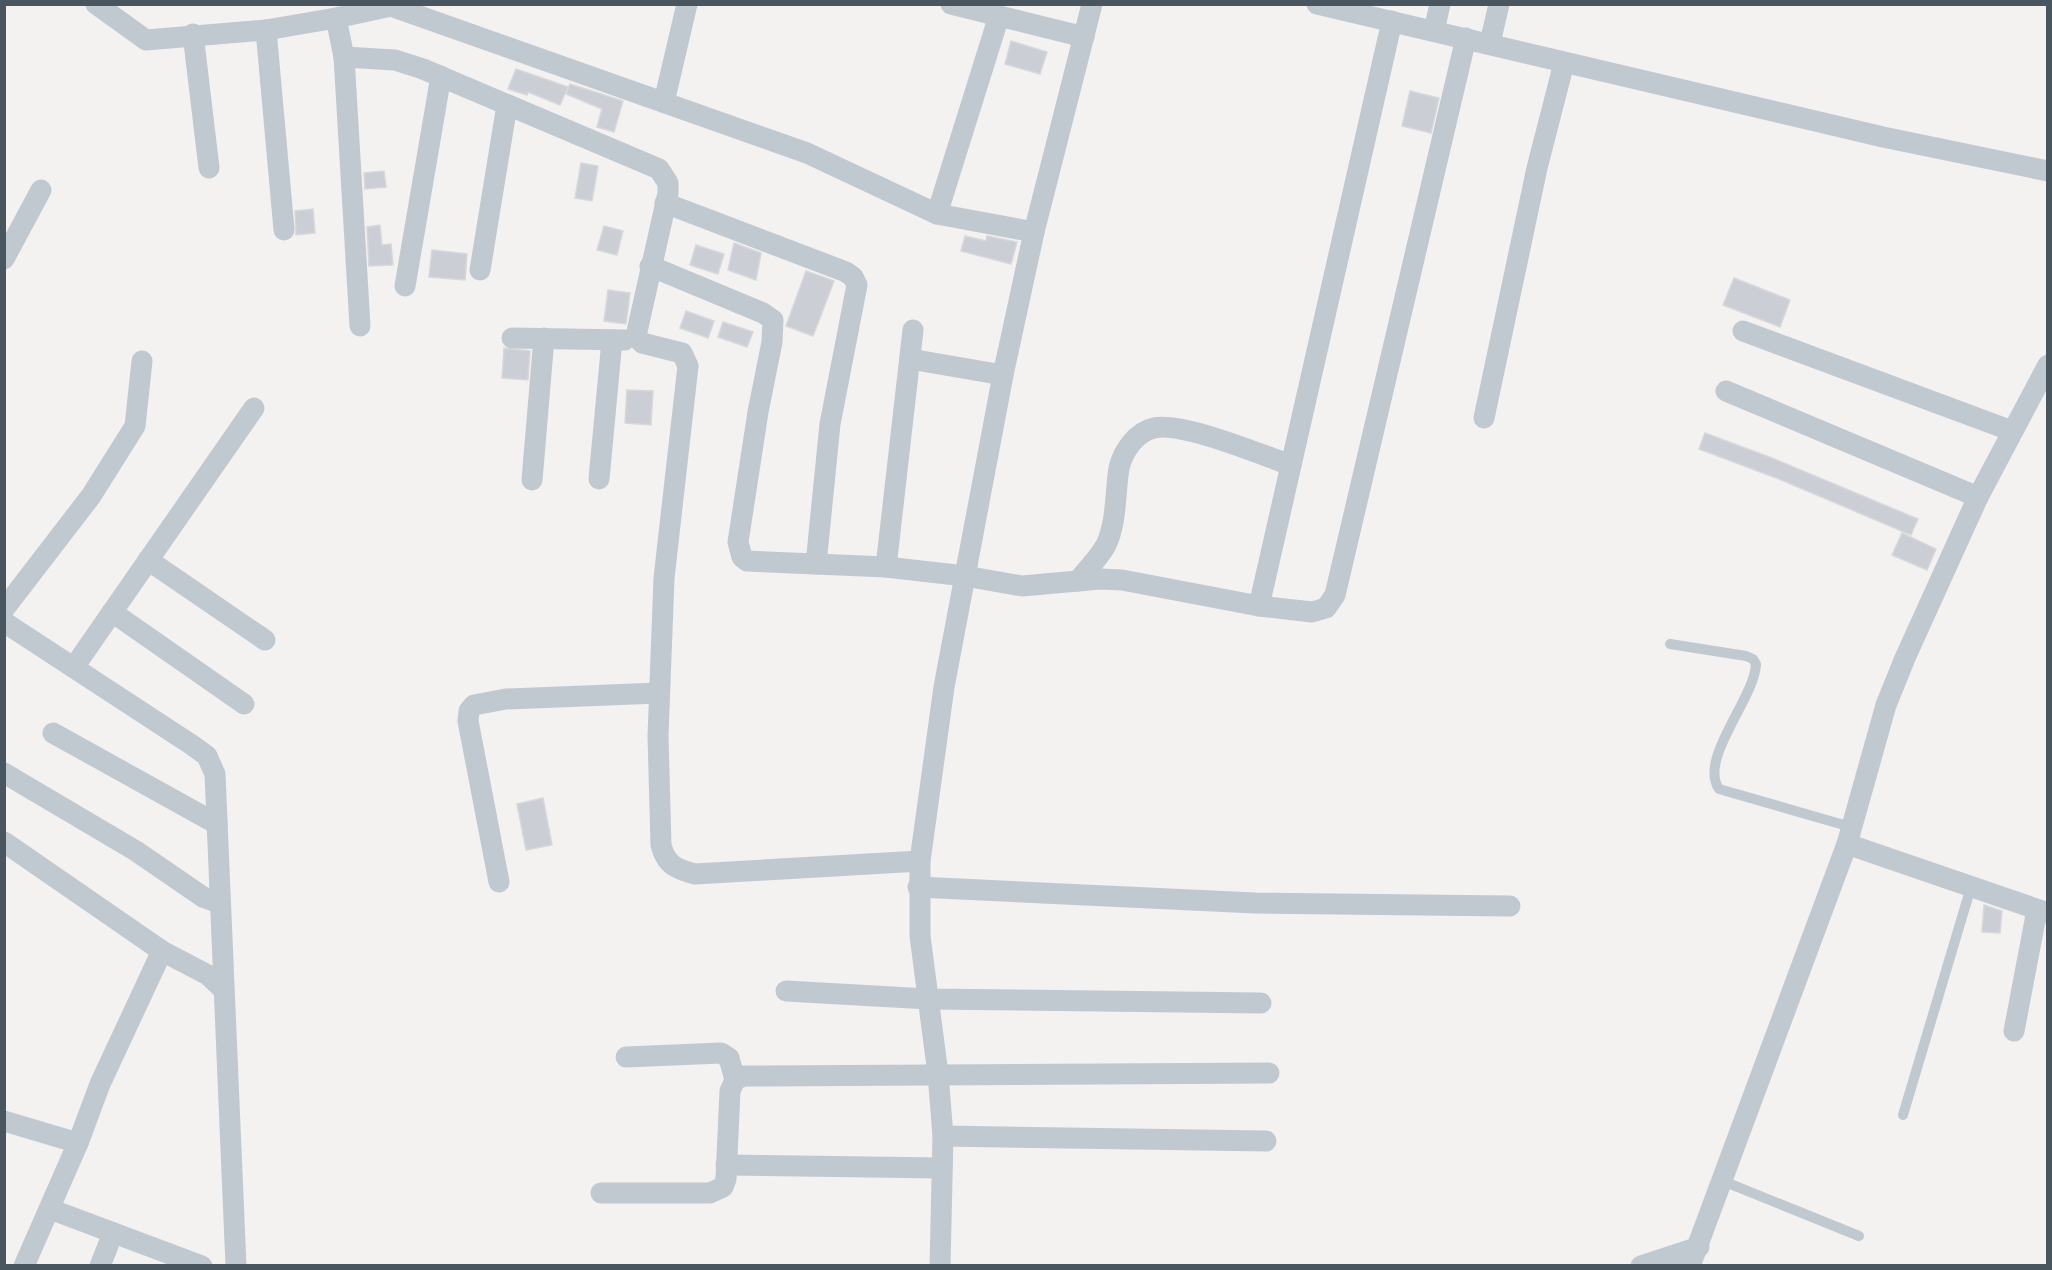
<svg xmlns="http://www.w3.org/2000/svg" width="2052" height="1270" viewBox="0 0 2052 1270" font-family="'Nunito Sans',sans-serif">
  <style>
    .building { fill: #cbced4; stroke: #d6d8dc; stroke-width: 1.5 }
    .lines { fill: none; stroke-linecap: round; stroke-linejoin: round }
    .service { stroke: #c0c9d0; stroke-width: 10 }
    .minor { stroke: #c0c9d0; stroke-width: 21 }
  </style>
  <rect width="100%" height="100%" fill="#f4f1f1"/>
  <!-- building -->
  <g class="building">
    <path d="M1011 41 1047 52 1040 74 1005 64Z"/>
    <path d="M516 69 568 87 560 105 528 92 527 95 508 89Z"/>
    <path d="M570 84 623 101 614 132 597 127 602 109 566 94Z"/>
    <path d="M1410 91 1439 98 1431 133 1402 126Z"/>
    <path d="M581 163 598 166 592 201 575 198Z"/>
    <path d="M384 171 386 187 365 189 364 173Z"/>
    <path d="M313 209 315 233 296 235 295 211Z"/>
    <path d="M380 225 382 245 391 244 393 265 369 266 367 227Z"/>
    <path d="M604 226 623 231 617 255 597 250Z"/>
    <path d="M965 236 986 241 987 236 1017 242 1011 264 961 251Z"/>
    <path d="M734 243 761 253 756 280 728 270Z"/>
    <path d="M696 245 724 254 718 274 690 265Z"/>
    <path d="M432 250 467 254 465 280 429 277Z"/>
    <path d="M806 271 834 281 813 336 786 326Z"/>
    <path d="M1734 278 1790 300 1780 327 1723 305Z"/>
    <path d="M608 290 630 293 626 324 604 321Z"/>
    <path d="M686 311 714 321 708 338 680 328Z"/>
    <path d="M723 322 753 332 747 347 718 337Z"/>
    <path d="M504 348 530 351 528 380 502 378Z"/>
    <path d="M627 390 653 391 651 425 625 423Z"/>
    <path d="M1705 433 1772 458 1918 519 1911 535 1779 479 1699 449Z"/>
    <path d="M1902 533 1936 549 1927 570 1892 555Z"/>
    <path d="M543 798 552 845 526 850 517 804Z"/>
    <path d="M1984 905 2002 911 2000 933 1982 932Z"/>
  </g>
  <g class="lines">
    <!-- service -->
    <g class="service">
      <path d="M1670 644 1746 656 1753 659 1756 664C1755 698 1698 759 1719 789L1851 827"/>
      <path d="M1903 1115 1971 887"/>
      <path d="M1723 1181 1859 1236"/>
    </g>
    <!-- minor -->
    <g class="minor">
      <path d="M96 4 146 40 266 30 336 18 344 57 395 60 423 69 659 169 668 183V193L636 336 642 343 682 353 688 366 664 578 658 736 661 845C666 865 676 869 695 874L920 861"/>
      <path d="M951 4 1084 37"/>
      <path d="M1317 4 1883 137 2048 171"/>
      <path d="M336 18 391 6 807 153 937 214 1034 232"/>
      <path d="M266 30 284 230"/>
      <path d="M1434 31 1440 4"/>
      <path d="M193 34 209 168"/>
      <path d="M1490 43 1499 4"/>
      <path d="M344 57 360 326"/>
      <path d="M664 102 687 4"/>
      <path d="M665 203 846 272 853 277 857 285 830 424 816 564"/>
      <path d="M937 214 999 16"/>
      <path d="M4 259 41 190"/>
      <path d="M650 266 763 313 773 320 772 342 758 412 738 542 742 557 747 561 886 567 965 576 1022 586 1100 579 1122 580 1259 606 1312 612 1326 608 1335 595 1466 38"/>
      <path d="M480 270 507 105"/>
      <path d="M405 286 441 76"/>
      <path d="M1743 331 2012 431"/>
      <path d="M512 338 625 340"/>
      <path d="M910 359 1003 375"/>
      <path d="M1726 391 1978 497"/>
      <path d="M1484 418 1537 168 1564 63"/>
      <path d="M599 479 612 340"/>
      <path d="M532 480 544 338"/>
      <path d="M148 560 265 640"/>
      <path d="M886 567 913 330"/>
      <path d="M1078 581C1087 569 1099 558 1106 545 1117 522 1115 492 1119 468 1123 451 1136 432 1154 428 1181 421 1261 455 1291 465"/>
      <path d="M1259 606 1392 21"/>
      <path d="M4 609 91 496 135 426 142 361"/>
      <path d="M112 612 244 704"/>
      <path d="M4 622 192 745 207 756 215 774 236 1266"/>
      <path d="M74 667 254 408"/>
      <path d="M53 733 217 824"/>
      <path d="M4 773 136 851 203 897 220 903"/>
      <path d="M4 842 162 951 208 975 223 989"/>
      <path d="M1847 844 2048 913"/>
      <path d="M499 882 468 721 469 711 474 705 506 699 659 693"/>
      <path d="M918 887 1255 903 1510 906"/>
      <path d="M786 991 928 999 1261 1003"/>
      <path d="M2014 1031 2037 910"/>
      <path d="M626 1057 721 1053 729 1058 735 1080"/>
      <path d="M4 1121 78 1143 24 1266"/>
      <path d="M943 1136 1266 1141"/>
      <path d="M78 1143 100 1084 162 951"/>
      <path d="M726 1165 941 1168"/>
      <path d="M601 1193H710L723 1187 726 1179 730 1091 735 1080 743 1076 1269 1073"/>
      <path d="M50 1209 202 1266"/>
      <path d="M100 1266 113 1233"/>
      <path d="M940 1266 943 1136 938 1074 920 936V861L944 687 1003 375 1034 232 1092 4"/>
      <path d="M1641 1266 1699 1247"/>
      <path d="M1690 1266 1847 844 1886 705 1905 658 1978 497 2048 365"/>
    </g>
  </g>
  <!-- border -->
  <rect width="2052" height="1270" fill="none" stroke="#49555f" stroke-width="12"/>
</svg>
